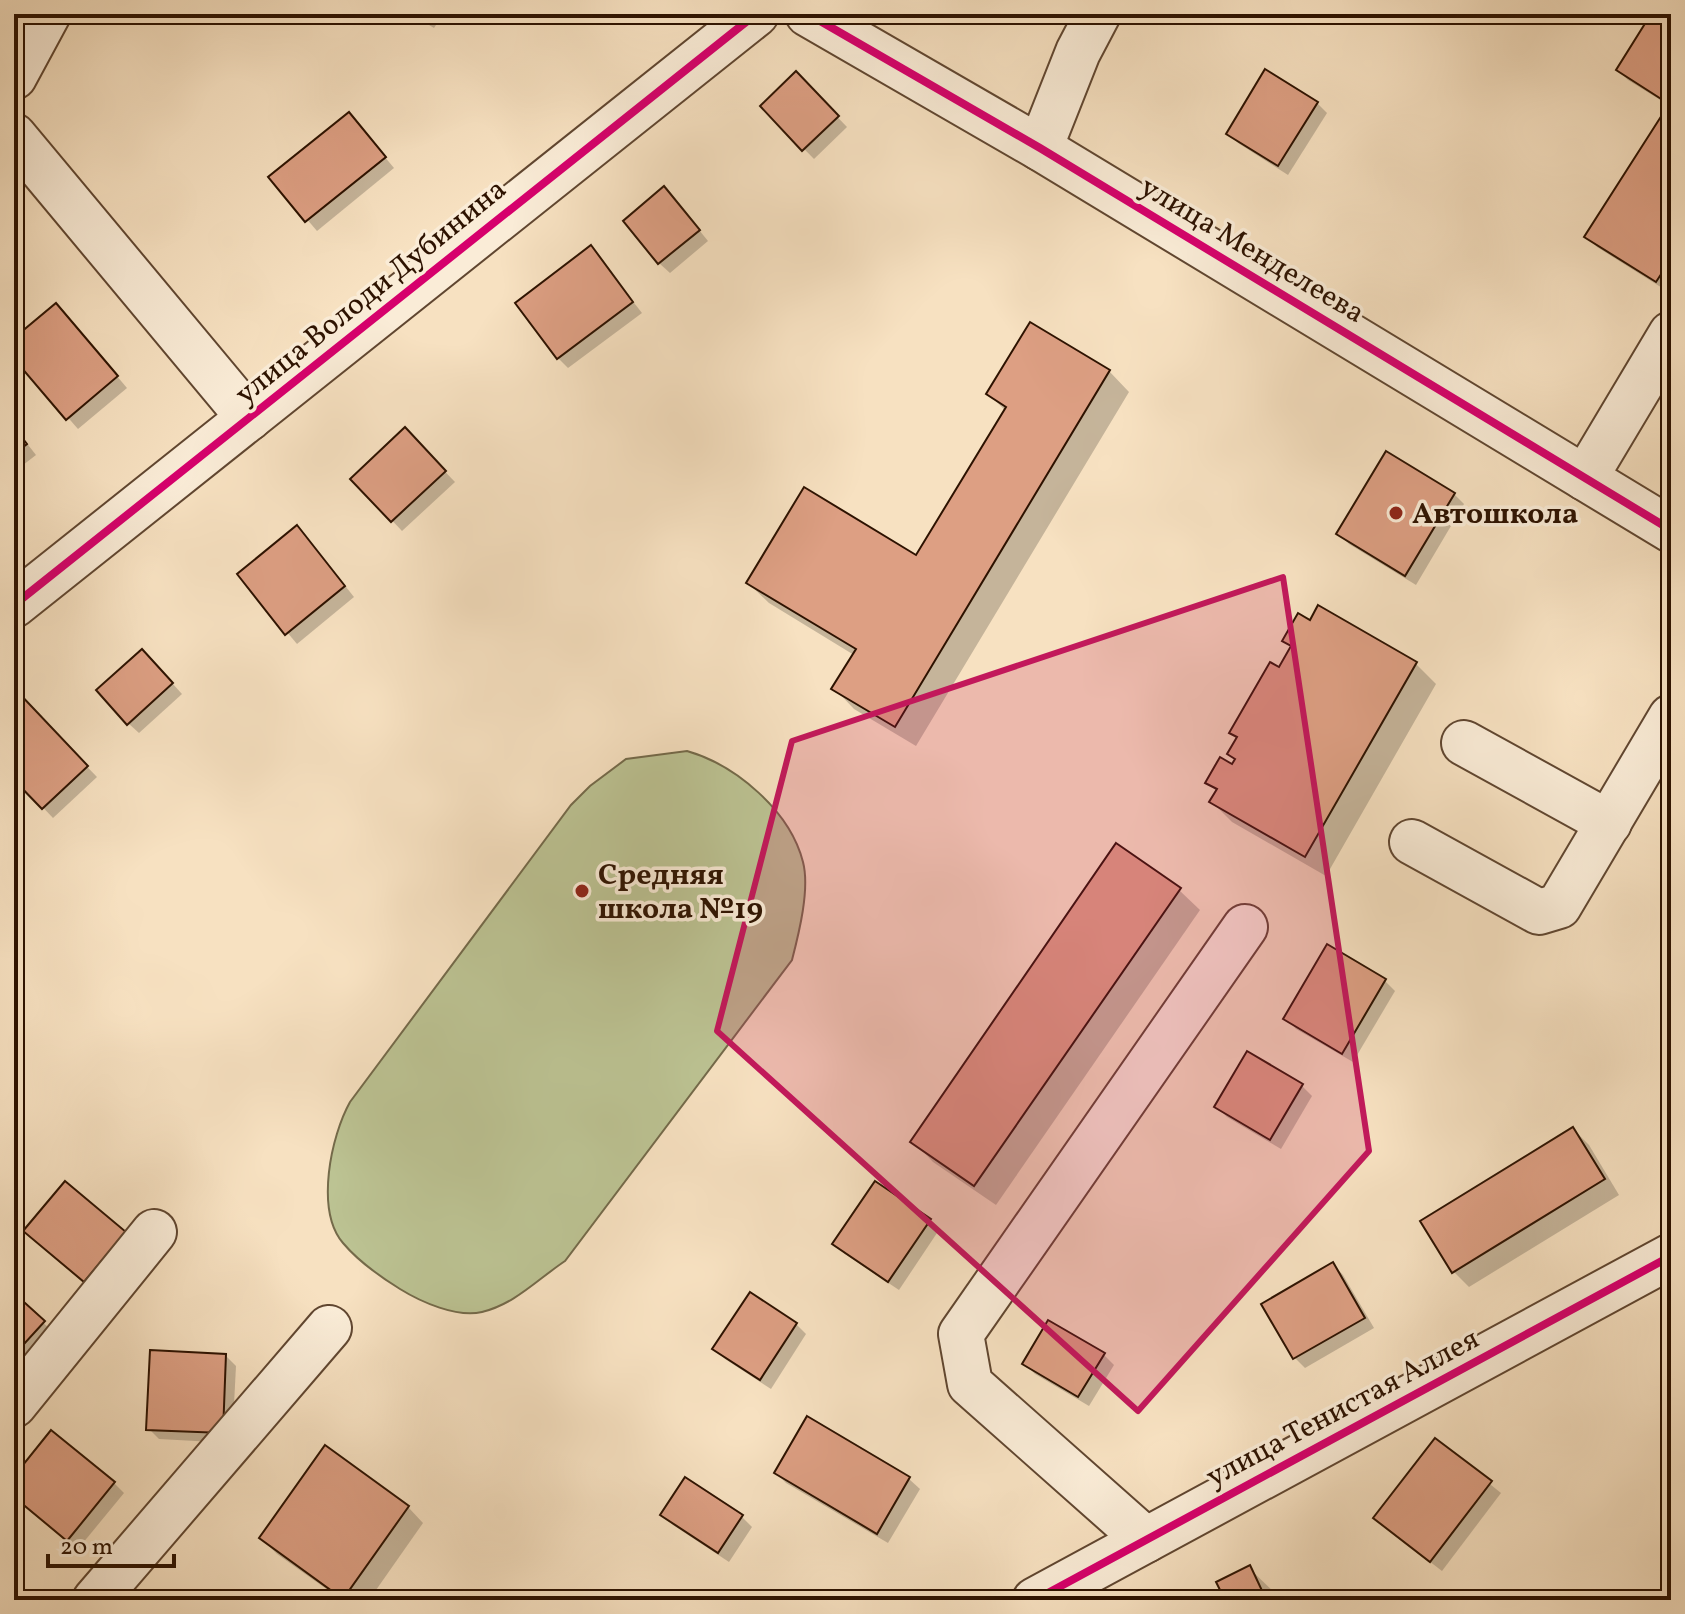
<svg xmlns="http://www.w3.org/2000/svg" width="1685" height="1614" viewBox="0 0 1685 1614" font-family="Vollkorn,serif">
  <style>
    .green { fill: #bcc393; stroke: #746a4a; stroke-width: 2 }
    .shadow { fill: #0003 }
    .building { fill: #dd9f83; stroke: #2d1200; stroke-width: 2 }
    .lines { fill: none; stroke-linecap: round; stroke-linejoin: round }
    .minor-casing { stroke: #604630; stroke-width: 48 }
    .minor { stroke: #faecd7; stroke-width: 44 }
    .cycleway-casing { stroke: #faecd7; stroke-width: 13 }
    .cycleway { stroke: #d6006c; stroke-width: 8 }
    .marked { fill: #c2185b; fill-opacity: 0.2; stroke: #c2185b; stroke-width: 6; stroke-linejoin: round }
    .poi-dot { fill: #8f2418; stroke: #faecd7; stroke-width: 3 }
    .labels { text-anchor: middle; stroke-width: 7; stroke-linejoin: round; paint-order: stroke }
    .street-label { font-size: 30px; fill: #2d1200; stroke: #faecd7 }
    .poi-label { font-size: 30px; font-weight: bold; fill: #2d1200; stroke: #faecd7; text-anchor: start }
  </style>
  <rect width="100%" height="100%" fill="#f7e1c1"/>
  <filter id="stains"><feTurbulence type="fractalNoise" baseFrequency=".0025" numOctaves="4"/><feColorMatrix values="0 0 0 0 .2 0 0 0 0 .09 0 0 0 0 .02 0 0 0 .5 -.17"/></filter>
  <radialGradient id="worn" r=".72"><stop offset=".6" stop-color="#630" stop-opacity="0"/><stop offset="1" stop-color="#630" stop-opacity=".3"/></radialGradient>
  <!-- green -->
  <path class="green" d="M687 751C736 765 790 811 803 862 810 889 799 933 792 960L565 1261C538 1279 515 1304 482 1312 457 1318 421 1302 400 1289 379 1276 359 1262 343 1243 315 1210 331 1136 350 1102L571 805 590 786 626 759Z"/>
  <!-- shadow -->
  <g class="shadow">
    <path d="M411 14H443L434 28Z"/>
    <path d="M1654 14H1671V285L1667 291 1597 247 1587 236 1670 106 1628 80 1618 70Z"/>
    <path d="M796 74 847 127 814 159 762 106Z"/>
    <path d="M1317 103 1327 113 1288 175 1238 143 1228 133Z"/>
    <path d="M349 114 394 168 317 231 271 177Z"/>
    <path d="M674 199 708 241 670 273 659 263Z"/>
    <path d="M591 248 642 313 568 368 558 358Z"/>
    <path d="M66 316 127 388 78 429 14 356V341Z"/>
    <path d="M1109 371 1129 392 916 746 854 709 834 688 854 655 769 603 748 583 917 558 1006 411 988 394Z"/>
    <path d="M14 427 36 455 14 472Z"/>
    <path d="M405 430 455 482 402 531 353 479Z"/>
    <path d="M1454 494 1464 504 1416 585 1349 544 1339 534Z"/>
    <path d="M307 538 354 597 297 644 239 575Z"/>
    <path d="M1285 640 1416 664 1436 684 1326 876 1232 822 1212 802 1217 792 1208 782 1233 767 1236 760 1238 739 1231 733 1280 670 1292 648Z"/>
    <path d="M152 661 182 694 139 733 128 723Z"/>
    <path d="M16 693 97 777 53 818 14 777V695Z"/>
    <path d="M1179 890 1200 910 996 1205 933 1162 913 1141Z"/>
    <path d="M1328 947 1385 981 1395 991 1353 1062 1296 1029 1286 1018Z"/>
    <path d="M1302 1086 1312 1096 1281 1149 1227 1117 1217 1107Z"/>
    <path d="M1573 1129 1589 1145 1619 1195 1469 1287 1453 1271Z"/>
    <path d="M929 1220 939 1230 899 1290 845 1254 835 1244Z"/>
    <path d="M1333 1264 1343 1275 1374 1328 1305 1368 1295 1358Z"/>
    <path d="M14 1295 54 1333 14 1377Z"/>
    <path d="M796 1324 806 1334 771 1389 725 1359 715 1349Z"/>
    <path d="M225 1355 236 1366 232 1443 159 1439 149 1429Z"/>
    <path d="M1104 1355 1114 1365 1089 1406 1035 1374 1025 1364Z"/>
    <path d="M807 1419 909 1479 920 1489 888 1543 786 1483 776 1473Z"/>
    <path d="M1436 1441 1501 1493 1442 1571 1386 1528Z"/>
    <path d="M14 1479 114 1483 124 1493 78 1549 14 1496Z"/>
    <path d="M408 1507 423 1523 369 1600H342L277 1554 261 1538Z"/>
    <path d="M663 1515 741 1516 752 1527 729 1562 673 1525Z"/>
    <path d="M1249 1568 1278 1596 1280 1600H1228Z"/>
  </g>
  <!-- building -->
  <g class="building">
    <path d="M1651 14H1671L1669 104 1616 70Z"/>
    <path d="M1265 69 1318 102 1278 166 1226 134Z"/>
    <path d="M796 71 839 116 802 151 760 106Z"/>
    <path d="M1669 104 1671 259 1656 282 1584 237Z"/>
    <path d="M349 112 386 157 305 222 268 177Z"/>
    <path d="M664 186 700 230 658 264 623 221Z"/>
    <path d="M591 245 633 302 557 359 515 303Z"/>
    <path d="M56 303 118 376 66 420 14 359V338Z"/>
    <path d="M1030 322 1110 370 895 727 831 689 856 649 746 583 804 487 916 555 1006 407 986 394Z"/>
    <path d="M14 427 27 444 14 454Z"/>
    <path d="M405 427 446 471 391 522 350 479Z"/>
    <path d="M1386 451 1455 493 1405 576 1336 534Z"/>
    <path d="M297 525 345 586 285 635 237 574Z"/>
    <path d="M1318 605 1417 662 1305 857 1209 802 1217 789 1205 783 1220 757 1232 764 1235 759 1227 754 1237 737 1229 733 1270 662 1279 667 1291 646 1282 641 1298 613 1310 620Z"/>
    <path d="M142 649 173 683 127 725 96 690Z"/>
    <path d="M16 690 88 766 42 809 14 780V692Z"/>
    <path d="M1116 843 1181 888 974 1186 910 1142Z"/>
    <path d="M1327 944 1386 979 1342 1054 1283 1019Z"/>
    <path d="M1247 1051 1303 1084 1270 1140 1214 1107Z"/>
    <path d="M1573 1127 1605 1179 1452 1273 1420 1221Z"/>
    <path d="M65 1181 126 1232 84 1282 23 1231Z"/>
    <path d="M875 1181 931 1219 888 1282 832 1244Z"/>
    <path d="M1333 1262 1365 1318 1293 1359 1261 1304Z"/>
    <path d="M750 1292 797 1323 760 1380 712 1349Z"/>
    <path d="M14 1293 45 1321 14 1355Z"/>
    <path d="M1048 1320 1105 1353 1078 1397 1022 1364Z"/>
    <path d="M150 1350 226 1354 223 1433 146 1430Z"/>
    <path d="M807 1416 910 1477 877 1534 774 1473Z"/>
    <path d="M51 1430 115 1482 67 1541 14 1497V1476Z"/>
    <path d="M1435 1438 1492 1481 1430 1562 1373 1518Z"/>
    <path d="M325 1445 409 1506 343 1599 259 1538Z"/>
    <path d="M685 1477 743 1515 718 1553 660 1515Z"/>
    <path d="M1250 1565 1264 1595 1270 1592 1274 1600H1225L1216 1582Z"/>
  </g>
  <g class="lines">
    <defs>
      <g id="minor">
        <path d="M808 14 1040 148 1671 530"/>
        <path d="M14 77 48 14"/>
        <path d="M14 136 249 418"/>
        <path d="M1040 148 1078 52 1098 14"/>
        <path d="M1585 478 1671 334"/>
        <path d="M14 605 756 14"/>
        <path d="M1464 743 1609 823"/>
        <path d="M1412 842 1539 912 1559 906 1671 717"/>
        <path d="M14 1405 154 1232"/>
        <path d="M1146 1540 970 1384 961 1334 1245 927"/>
        <path d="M95 1600 329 1328"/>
        <path d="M1035 1600 1671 1256"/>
      </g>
    </defs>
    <!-- minor casing -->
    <use href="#minor" class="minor-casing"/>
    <!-- minor -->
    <use href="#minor" class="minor"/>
    <defs>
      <g id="cycleway">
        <path d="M808 14 1040 148 1671 530"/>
        <path d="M14 605 756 14"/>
        <path d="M1035 1600 1671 1256"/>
      </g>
    </defs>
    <!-- cycleway casing -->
    <use href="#cycleway" class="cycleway-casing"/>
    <!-- cycleway -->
    <use href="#cycleway" class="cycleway"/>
  </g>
  <!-- marked area -->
  <path class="marked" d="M1283 577 1369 1151 1138 1411 717 1031 792 741Z"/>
  <!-- markers -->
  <g class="poi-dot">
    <circle cx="1396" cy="513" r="8"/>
    <circle cx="582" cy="891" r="8"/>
  </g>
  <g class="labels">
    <!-- street labels -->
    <g class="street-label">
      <text transform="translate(1253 249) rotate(31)" y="10">улица Менделеева</text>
      <text transform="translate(370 291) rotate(-39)" y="10">улица Володи Дубинина</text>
      <text transform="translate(1342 1407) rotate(-28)" y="10">улица Тенистая Аллея</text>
    </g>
    <!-- poi labels -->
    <g class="poi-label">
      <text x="1412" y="523">Автошкола</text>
      <text x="598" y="884">Средняя<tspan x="598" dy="34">школа №19</tspan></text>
    </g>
  </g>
  <!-- margin -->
  <rect width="1685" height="1614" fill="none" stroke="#f7e1c1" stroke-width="48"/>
  <rect x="16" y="16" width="1653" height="1582" fill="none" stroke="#2d1200" stroke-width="4"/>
  <rect x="24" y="24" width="1637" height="1566" fill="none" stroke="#2d1200" stroke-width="2"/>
  <!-- scale -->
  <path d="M48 1554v12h126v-12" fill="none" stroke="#2d1200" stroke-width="4"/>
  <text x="60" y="1554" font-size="24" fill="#2d1200" stroke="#faecd7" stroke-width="6" paint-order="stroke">20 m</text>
  <rect width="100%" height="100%" filter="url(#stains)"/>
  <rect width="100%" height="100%" fill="url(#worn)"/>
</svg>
